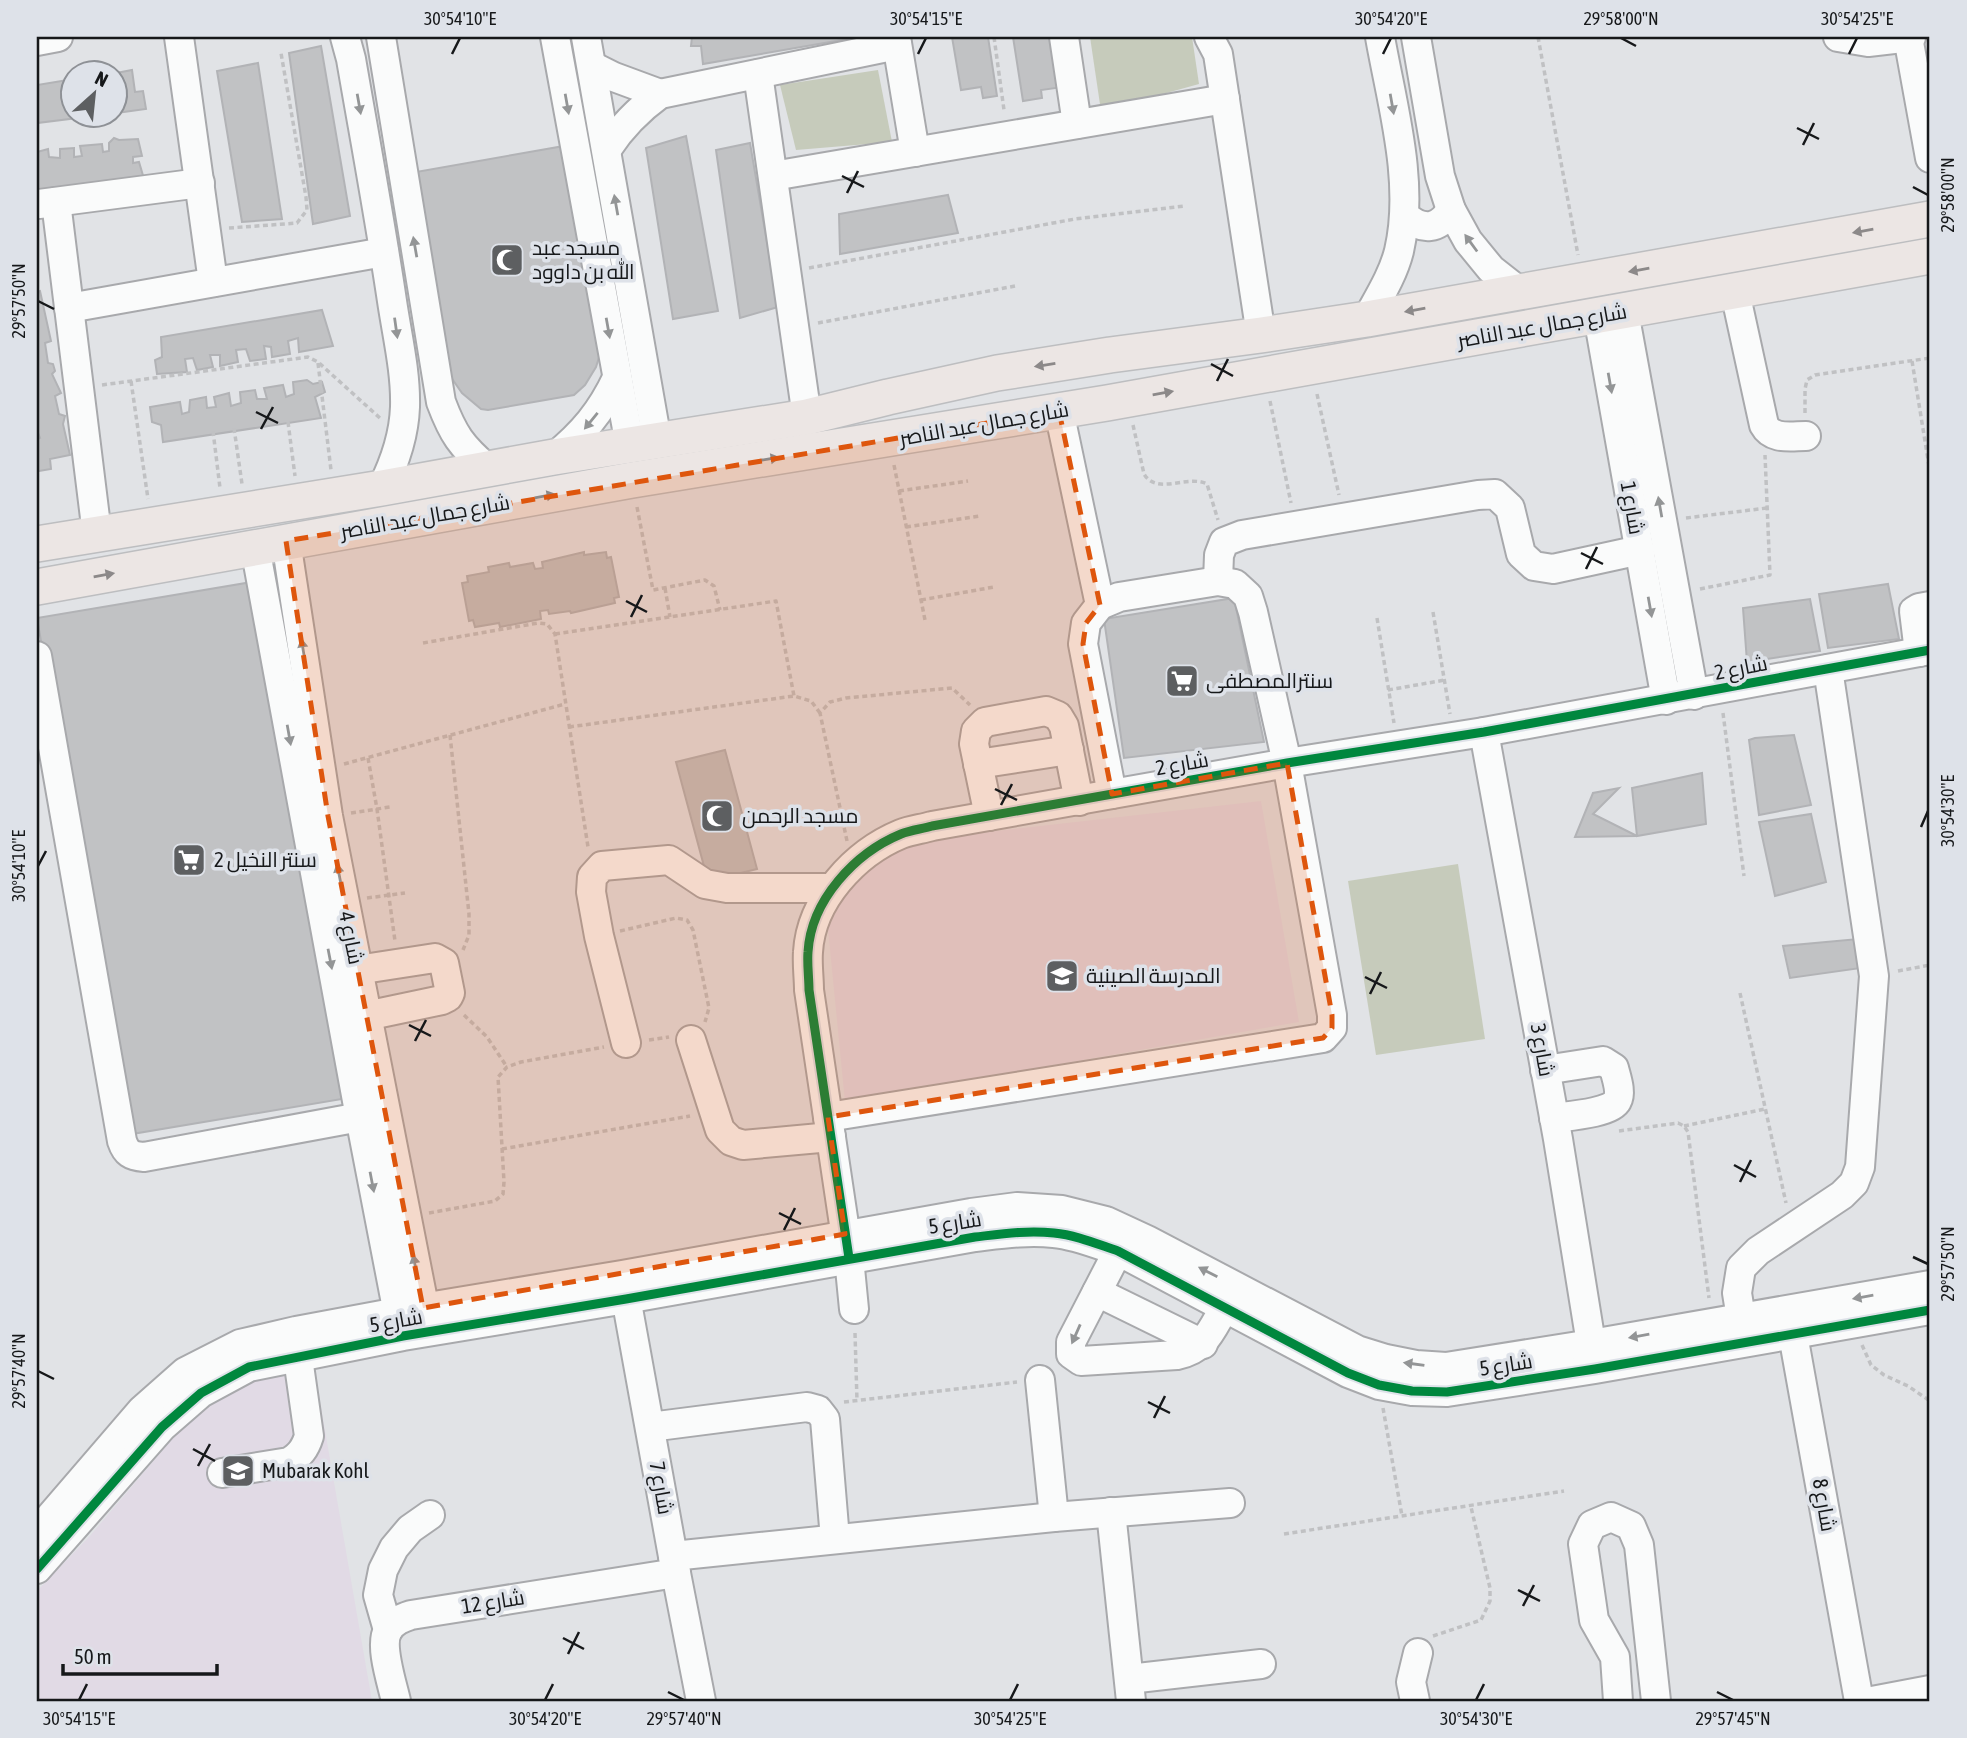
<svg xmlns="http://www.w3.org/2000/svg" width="1967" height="1738" viewBox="0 0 1967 1738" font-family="'Asap Condensed',Cairo,sans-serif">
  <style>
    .education { fill: #e1dae5 }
    .green { fill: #c6cbbb }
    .building { fill: #c1c2c4; stroke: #b2b3b6; stroke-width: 2 }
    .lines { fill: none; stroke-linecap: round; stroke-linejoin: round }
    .minor-casing { stroke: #a8a9ac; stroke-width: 32 }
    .major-casing { stroke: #bdbec0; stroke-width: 38 }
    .path { stroke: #c0c1c3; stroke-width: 3.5; stroke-dasharray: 5 3.5; stroke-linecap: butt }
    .minor { stroke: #fafbfb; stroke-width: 28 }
    .major { stroke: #ece6e4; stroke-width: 35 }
    .cycleway-casing { stroke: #dee2e9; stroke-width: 13 }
    .cycleway { stroke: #00873e; stroke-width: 9 }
    .oneway { fill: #939596 }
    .oneway2 { fill: #8c8989 }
    .marked { fill: #de560d; fill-opacity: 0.2; stroke: #de560d; stroke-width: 5; stroke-dasharray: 14 9; stroke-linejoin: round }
    .ticks { fill: none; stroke: #16181a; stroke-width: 2.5 }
    .labels { text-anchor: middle; stroke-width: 7; stroke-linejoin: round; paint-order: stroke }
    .poi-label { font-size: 21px; fill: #16181a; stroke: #dee2e9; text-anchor: start }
    .street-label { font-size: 21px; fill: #16181a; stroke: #dee2e9 }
    .neatline { fill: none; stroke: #16181a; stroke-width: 2.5 }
    .ticks-label { font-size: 18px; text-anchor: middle; fill: #16181a }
  </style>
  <rect width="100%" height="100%" fill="#e1e3e6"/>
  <!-- education -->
  <g class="education">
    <path d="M1261 801 1299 1022 845 1102 828 929 847 887 886 853 934 838Z"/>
    <path d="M314 1367 372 1701H37V1591L89 1537 201 1405 259 1372Z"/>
  </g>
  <!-- green -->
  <g class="green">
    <path d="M1090 37H1192L1199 84 1101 111Z"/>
    <path d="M878 70 892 142 796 150 780 85Z"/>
    <path d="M1458 864 1485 1039 1376 1055 1348 881Z"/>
  </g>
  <!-- building -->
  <g class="building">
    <path d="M692 37H859L703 64 701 46H691Z"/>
    <path d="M952 37H988L997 96 983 98 981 87 961 90Z"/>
    <path d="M1013 37H1054L1063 87 1041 90 1042 98 1023 101Z"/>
    <path d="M321 46 350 216 313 224 289 53Z"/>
    <path d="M258 63 282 219 242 222 217 71Z"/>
    <path d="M132 70 135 92 143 91 146 109 116 113V74H111Z"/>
    <path d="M74 79V116H94L37 123V85Z"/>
    <path d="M686 136 718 311 673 319 646 148Z"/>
    <path d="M114 138 119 140 138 139 142 156 133 157V163L139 162 144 179 37 193V152L48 149 49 157 60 158V149L74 148V157L82 156 80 146 102 144 103 152 109 151V143Z"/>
    <path d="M750 143 778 307 740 318 716 150Z"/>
    <path d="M564 146 600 354 596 367 585 385 574 395 488 410 481 409 462 393 446 370 416 172Z"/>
    <path d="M948 195 958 233 840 254 839 214Z"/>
    <path d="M40 291 51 341 45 343 48 363 53 364 55 371 52 374 61 393 55 396 59 414 65 416 63 424 70 455 50 459 51 469 39 471H37V439L40 438 37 430V292Z"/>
    <path d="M322 310 333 346 299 352 298 338 288 341 290 354 272 357 271 347 264 346 266 359 250 361 246 349 236 350 238 362 220 366V355H210L213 367 197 370 193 358 185 359 187 372 157 374 155 360 162 357 161 337Z"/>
    <path d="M307 380 313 384 322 382 325 392 315 397 321 418 163 442 161 425 152 422 150 407 180 402 182 414 189 412 190 400 206 397 207 408 216 407 214 397 229 393 231 406 241 403 240 392 255 390 257 399H267L264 388 283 385 286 397 294 394 293 382Z"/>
    <path d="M584 552V555L606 552 607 558 611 557 619 597 614 598 615 603 571 613 570 611 549 614 548 610 540 611 541 619 500 627 499 623 475 627 473 620 469 621 462 583 468 582 467 576 489 572 488 567 509 563 510 567 533 563 535 569 543 568 542 562Z"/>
    <path d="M252 582 342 1099 126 1135 37 618Z"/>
    <path d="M1888 584 1899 639 1828 648 1819 594Z"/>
    <path d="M1234 598 1264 742 1124 758 1104 619Z"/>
    <path d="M1810 599 1820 651 1747 662 1743 608Z"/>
    <path d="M1794 735 1811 805 1759 815 1749 740 1755 738Z"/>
    <path d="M725 750 757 869 708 881 676 762Z"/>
    <path d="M1702 773 1706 824 1637 836 1632 788Z"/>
    <path d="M1619 788 1593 814 1637 836 1575 837 1593 793Z"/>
    <path d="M1811 814 1826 882 1775 896 1759 822Z"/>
    <path d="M1858 939 1861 968 1790 978 1783 946Z"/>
  </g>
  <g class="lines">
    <defs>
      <g id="minor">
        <path d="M179 37 213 282"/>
        <path d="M345 37 351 59C365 140 380 220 392 301 397 335 406 372 405 407 404 436 395 462 382 488"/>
        <path d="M381 37 441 402C453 434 461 446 488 469"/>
        <path d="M555 37 630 445"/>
        <path d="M586 37 657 441"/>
        <path d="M896 37 915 152"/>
        <path d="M1064 37 1077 124"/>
        <path d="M1209 37 1218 54 1261 335"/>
        <path d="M1416 37 1440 176 1451 210 1468 241 1491 269 1519 291"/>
        <path d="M1838 37 1868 42 1911 37"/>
        <path d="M1908 37 1930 158"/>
        <path d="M37 41 58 37"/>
        <path d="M592 66 614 77 660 94"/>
        <path d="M758 74 807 417"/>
        <path d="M607 149C622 126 638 110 660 94L897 45"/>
        <path d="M773 176 1225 99"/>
        <path d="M56 202 97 534"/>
        <path d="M39 204 200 183"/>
        <path d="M1405 216C1423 231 1438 230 1451 210"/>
        <path d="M1735 292 1764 425C1772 440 1790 436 1806 436"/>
        <path d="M69 308 384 252"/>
        <path d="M1624 312 1694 695"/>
        <path d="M1598 316 1666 700"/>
        <path d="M1367 319C1379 297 1393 275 1399 251 1415 182 1392 105 1380 37"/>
        <path d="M1059 411 1100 605"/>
        <path d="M554 457C583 433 601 412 617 378"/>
        <path d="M286 541 328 816 428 1326"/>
        <path d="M255 547 360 1117 401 1329"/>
        <path d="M1218 581 1219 555 1224 542 1242 535 1478 495 1495 494 1510 508 1521 554 1534 566 1553 569 1640 550"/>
        <path d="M1919 652 1914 611 1919 608 1930 606"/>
        <path d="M37 656 122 1141C126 1153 131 1156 144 1157L360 1117"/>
        <path d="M1484 732 1558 1139 1594 1362"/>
        <path d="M978 764 1069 750"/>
        <path d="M989 816 974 744 976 731 985 722 1046 711 1058 716 1064 726 1079 801"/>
        <path d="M357 970 435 958 444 963 450 993 448 997 442 1000 366 1016"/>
        <path d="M691 1040 720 1130 731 1141 743 1145 831 1137"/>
        <path d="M626 1043 599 936 591 892 592 877 602 866 669 860 705 884 727 888H831"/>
        <path d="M1545 1070 1603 1061 1614 1068C1616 1077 1622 1092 1617 1101 1611 1113 1568 1116 1554 1118"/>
        <path d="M828 1117 1323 1038 1332 1028V1015L1287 763 1253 612 1248 596 1235 584 1218 581 1119 597 1100 605 1086 623 1083 644 1112 794"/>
        <path d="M1118 1251 1071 1342V1354L1081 1361 1177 1355C1206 1349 1211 1330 1225 1307"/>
        <path d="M623 1281 676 1573 701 1701"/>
        <path d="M1097 1292 1203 1344"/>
        <path d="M854 1309 849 1258 809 990C809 978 807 964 808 952 811 900 855 853 901 834 911 830 922 829 932 826L1287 763 1484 732 1930 650"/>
        <path d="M1741 1318 1737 1293 1741 1268 1758 1251 1842 1195 1854 1183 1860 1167 1874 976 1828 669"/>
        <path d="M1790 1318 1859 1701"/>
        <path d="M1040 1380 1054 1517"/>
        <path d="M650 1427 807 1407 818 1410 825 1419 835 1539"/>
        <path d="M222 1473 289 1462C300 1455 305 1449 309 1436L298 1358"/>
        <path d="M1111 1512 1131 1701"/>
        <path d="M37 1532 142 1410 185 1372 240 1344 296 1331 398 1312 622 1275 971 1213 1017 1207 1062 1210 1106 1221 1147 1240 1357 1350 1386 1359 1416 1365 1446 1367 1591 1344 1930 1285"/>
        <path d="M673 1556 1054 1517 1230 1503"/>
        <path d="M37 1569 162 1427 201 1393 249 1367 403 1336 626 1299 975 1237C1001 1234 1027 1230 1054 1233 1076 1235 1097 1244 1118 1251L1348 1373 1379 1385 1412 1391 1447 1392 1595 1369 1930 1310"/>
        <path d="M388 1630 378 1595 383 1570 394 1548 410 1529 430 1515"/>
        <path d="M1129 1679 1261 1664"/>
        <path d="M396 1701C392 1683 379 1645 388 1630 394 1621 402 1618 411 1615L676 1573"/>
        <path d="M1415 1701 1411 1682 1418 1653"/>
        <path d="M1618 1701 1615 1657 1594 1620 1583 1544 1592 1525 1611 1517 1631 1526 1639 1545 1656 1701"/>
        <path d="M1872 1701 1930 1690"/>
      </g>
      <g id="major">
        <path d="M37 544 382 488 554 457 807 417 888 397 997 373 1110 355 1261 335 1367 319 1930 219"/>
        <path d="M37 587 632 480 1107 403 1930 256"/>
      </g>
    </defs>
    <!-- minor casing -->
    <use href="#minor" class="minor-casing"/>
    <!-- major casing -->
    <use href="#major" class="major-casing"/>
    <!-- path -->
    <g class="path">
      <path d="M994 37 1004 110"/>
      <path d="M1538 37 1578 255"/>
      <path d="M229 228 297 223 307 210 306 197 281 53"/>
      <path d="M809 268 1075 219 1184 206"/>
      <path d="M818 323 1015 286"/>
      <path d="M1912 361 1930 472"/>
      <path d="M318 363 331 470"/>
      <path d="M131 381 148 499"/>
      <path d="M102 385 308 357 318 362 381 419"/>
      <path d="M1317 394 1339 495"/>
      <path d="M1270 401 1291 503"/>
      <path d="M1805 413V389L1807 380 1815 375 1930 358"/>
      <path d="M288 422 295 476"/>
      <path d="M1133 425 1144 474C1157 496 1187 474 1207 484L1218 520"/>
      <path d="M234 428 242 484"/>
      <path d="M213 431 220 488"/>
      <path d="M894 465 925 620"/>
      <path d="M899 491 968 481"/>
      <path d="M637 507 653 590 705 580 714 586 720 610"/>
      <path d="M1686 518 1767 508"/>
      <path d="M906 527 980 516"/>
      <path d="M665 588 670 617"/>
      <path d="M1700 589 1770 575 1765 455"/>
      <path d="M921 600 994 587"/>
      <path d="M1433 612 1450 714"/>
      <path d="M1377 618 1394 723"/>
      <path d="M555 634 776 601 794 696"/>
      <path d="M423 643 538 623 547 624 555 634 588 847"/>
      <path d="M1388 690 1445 680"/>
      <path d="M1723 713 1744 876"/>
      <path d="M569 727 794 696 811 701 820 713"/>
      <path d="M450 735 469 914V935L463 950"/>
      <path d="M368 758 377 809 395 941"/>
      <path d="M344 764 565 704"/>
      <path d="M351 813 390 807"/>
      <path d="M847 841 820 713 830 702 846 698 952 688 970 705"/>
      <path d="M367 898 405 893"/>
      <path d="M620 931 676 918 687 920 693 930 709 1008 705 1022"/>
      <path d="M1898 971 1930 965"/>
      <path d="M1740 993 1786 1203"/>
      <path d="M464 1015 487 1037 507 1067"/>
      <path d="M649 1040 669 1037"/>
      <path d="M1684 1126 1765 1109"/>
      <path d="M1619 1131 1678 1123 1684 1126 1688 1132 1709 1298"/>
      <path d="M502 1149 690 1116"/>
      <path d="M429 1213 495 1201 503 1194 504 1182 498 1077 507 1067 521 1062 604 1047"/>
      <path d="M855 1333 857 1401"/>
      <path d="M1862 1345 1871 1365 1884 1375 1908 1386 1930 1401"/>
      <path d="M844 1402 1017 1382"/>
      <path d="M1383 1408 1402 1516"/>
      <path d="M1284 1534 1564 1491"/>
      <path d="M1433 1636 1481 1620 1490 1601V1588L1471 1507"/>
    </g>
    <!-- minor -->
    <use href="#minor" class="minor"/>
    <!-- major -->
    <use href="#major" class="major"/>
    <defs>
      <g id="cycleway">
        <path d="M849 1258 809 990C809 978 807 964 808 952 811 900 855 853 901 834 911 830 922 829 932 826L1287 763 1484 732 1930 650"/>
        <path d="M37 1569 162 1427 201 1393 249 1367 403 1336 626 1299 975 1237C1001 1234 1027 1230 1054 1233 1076 1235 1097 1244 1118 1251L1348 1373 1379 1385 1412 1391 1447 1392 1595 1369 1930 1310"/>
      </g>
    </defs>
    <!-- cycleway casing -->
    <use href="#cycleway" class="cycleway-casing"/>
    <!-- cycleway -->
    <use href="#cycleway" class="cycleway"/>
  </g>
  <!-- one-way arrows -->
  <defs><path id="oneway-solid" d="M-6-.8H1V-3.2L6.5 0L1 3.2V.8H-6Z" transform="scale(1.75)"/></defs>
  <g class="oneway">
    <use href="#oneway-solid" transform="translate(359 104) rotate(80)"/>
    <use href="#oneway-solid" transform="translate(567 104) rotate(80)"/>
    <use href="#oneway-solid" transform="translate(1392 104) rotate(80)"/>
    <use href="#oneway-solid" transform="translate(616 205) rotate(-100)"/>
    <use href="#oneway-solid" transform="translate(1471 243) rotate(-126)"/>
    <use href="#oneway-solid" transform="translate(415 247) rotate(-100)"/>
    <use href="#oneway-solid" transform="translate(396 328) rotate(82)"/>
    <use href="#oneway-solid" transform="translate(608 328) rotate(80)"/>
    <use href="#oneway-solid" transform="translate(1610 383) rotate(80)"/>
    <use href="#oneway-solid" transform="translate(591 421) rotate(129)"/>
    <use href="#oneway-solid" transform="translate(1660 507) rotate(-100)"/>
    <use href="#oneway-solid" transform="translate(1650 607) rotate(80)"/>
    <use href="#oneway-solid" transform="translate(303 649) rotate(-99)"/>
    <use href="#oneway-solid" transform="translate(289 735) rotate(80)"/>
    <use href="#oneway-solid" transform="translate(339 874) rotate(-101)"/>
    <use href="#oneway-solid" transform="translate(330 959) rotate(79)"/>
    <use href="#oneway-solid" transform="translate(372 1182) rotate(79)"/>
    <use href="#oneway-solid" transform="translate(415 1265) rotate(-100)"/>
    <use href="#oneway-solid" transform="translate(1208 1272) rotate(-153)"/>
    <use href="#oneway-solid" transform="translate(1863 1297) rotate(170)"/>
    <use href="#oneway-solid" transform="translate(1076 1334) rotate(114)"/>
    <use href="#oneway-solid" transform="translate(1639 1336) rotate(170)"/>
    <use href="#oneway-solid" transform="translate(1414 1364) rotate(-172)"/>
  </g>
  <g class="oneway2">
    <use href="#oneway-solid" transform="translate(1863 231) rotate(170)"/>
    <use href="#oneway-solid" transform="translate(1639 270) rotate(170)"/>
    <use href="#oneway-solid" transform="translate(1415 310) rotate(170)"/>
    <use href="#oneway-solid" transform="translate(1045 365) rotate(171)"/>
    <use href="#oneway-solid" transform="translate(1163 393) rotate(-10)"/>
    <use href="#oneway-solid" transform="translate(769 459) rotate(-9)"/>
    <use href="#oneway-solid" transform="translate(545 496) rotate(-10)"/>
    <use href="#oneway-solid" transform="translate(104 575) rotate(-10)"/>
  </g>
  <!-- marked area -->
  <path class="marked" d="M1059 411 1100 605 1086 623 1083 644 1112 794 1287 763 1332 1015V1028L1323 1038 828 1117 845 1234 423 1308 328 816 286 541Z"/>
  <!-- ticks -->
  <path class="ticks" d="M1621 38 1636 46M452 54 460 38M918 54 926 38M1383 54 1391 38M1849 54 1857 38M1797 128 1819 139M1803 145 1814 123M842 176 864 187M1913 187 1928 195M847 193 858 171M38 301 54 309M1211 364 1233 376M1217 381 1228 359M256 412 278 423M261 429 273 407M1581 553 1603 564M1586 569 1597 547M626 601 647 612M631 617 642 595M995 789 1017 800M1001 805 1012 784M1921 827 1928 811M38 866 46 851M1365 977 1387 988M1370 994 1381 972M409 1025 431 1036M415 1041 426 1020M1734 1165 1756 1177M1740 1182 1751 1160M779 1213 801 1224M784 1230 795 1208M1913 1257 1928 1264M38 1371 54 1379M1148 1402 1170 1413M1154 1418 1165 1396M193 1449 215 1461M198 1466 210 1444M1518 1590 1540 1601M1523 1606 1534 1585M563 1638 584 1649M568 1654 579 1632M668 1692 684 1700M1717 1692 1733 1700M79 1700 87 1684M545 1700 553 1684M1010 1700 1018 1684M1476 1700 1484 1684"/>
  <!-- icons -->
  <defs>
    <symbol id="mosque-square" viewBox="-11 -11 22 22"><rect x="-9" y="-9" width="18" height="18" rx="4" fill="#5d5f61" stroke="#dee2e9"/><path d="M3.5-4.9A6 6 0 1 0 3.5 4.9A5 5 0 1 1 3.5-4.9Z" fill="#fff"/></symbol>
    <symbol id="supermarket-square" viewBox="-11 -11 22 22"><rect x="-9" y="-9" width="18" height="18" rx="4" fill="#5d5f61" stroke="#dee2e9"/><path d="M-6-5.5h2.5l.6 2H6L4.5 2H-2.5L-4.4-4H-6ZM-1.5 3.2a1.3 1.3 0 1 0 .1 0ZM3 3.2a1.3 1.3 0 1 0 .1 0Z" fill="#fff"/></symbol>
    <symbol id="school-square" viewBox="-11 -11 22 22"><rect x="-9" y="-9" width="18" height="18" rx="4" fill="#5d5f61" stroke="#dee2e9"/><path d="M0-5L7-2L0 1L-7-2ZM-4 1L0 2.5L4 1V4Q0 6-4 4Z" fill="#fff"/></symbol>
    <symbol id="university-square" viewBox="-11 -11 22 22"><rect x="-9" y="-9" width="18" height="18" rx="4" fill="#5d5f61" stroke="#dee2e9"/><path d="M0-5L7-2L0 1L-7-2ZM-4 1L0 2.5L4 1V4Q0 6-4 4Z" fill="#fff"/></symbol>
  </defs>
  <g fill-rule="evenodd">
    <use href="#mosque-square" x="488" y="241" width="38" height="38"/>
    <use href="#supermarket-square" x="1163" y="662" width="38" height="38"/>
    <use href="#mosque-square" x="698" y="797" width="38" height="38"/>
    <use href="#supermarket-square" x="170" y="841" width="38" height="38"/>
    <use href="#school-square" x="1043" y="957" width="38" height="38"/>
    <use href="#university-square" x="219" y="1452" width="38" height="38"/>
  </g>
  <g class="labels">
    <!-- poi labels -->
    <g class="poi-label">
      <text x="532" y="255">مسجد عبد<tspan x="532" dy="24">الله بن داوود</tspan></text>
      <text x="1206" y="688">سنترالمصطفى</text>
      <text x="742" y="823">مسجد الرحمن</text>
      <text x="214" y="867">سنتر النخيل 2</text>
      <text x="1086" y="983">المدرسة الصينية</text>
      <text x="262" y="1478">Mubarak Kohl</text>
    </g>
    <!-- street labels -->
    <g class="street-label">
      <text transform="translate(1542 326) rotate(-10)" y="7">شارع جمال عبد الناصر</text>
      <text transform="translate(984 424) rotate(-10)" y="7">شارع جمال عبد الناصر</text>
      <text transform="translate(1632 508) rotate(80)" y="7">شارع 1</text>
      <text transform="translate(425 517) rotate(-10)" y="7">شارع جمال عبد الناصر</text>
      <text transform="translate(1741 668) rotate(-11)" y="7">شارع 2</text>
      <text transform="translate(1182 764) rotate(-10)" y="7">شارع 2</text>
      <text transform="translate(351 938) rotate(79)" y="7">شارع 4</text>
      <text transform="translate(1542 1050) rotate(80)" y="7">شارع 3</text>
      <text transform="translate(955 1223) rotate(-9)" y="7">شارع 5</text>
      <text transform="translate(396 1321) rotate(-10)" y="7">شارع 5</text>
      <text transform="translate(1506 1365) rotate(-9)" y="7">شارع 5</text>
      <text transform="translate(661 1488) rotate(80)" y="7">شارع 7</text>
      <text transform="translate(1824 1505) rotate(80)" y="7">شارع 8</text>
      <text transform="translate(493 1602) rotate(-9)" y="7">شارع 12</text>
    </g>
  </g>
  <!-- border -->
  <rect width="1967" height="1738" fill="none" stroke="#dee2e9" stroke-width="77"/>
  <!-- north arrow -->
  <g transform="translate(94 94) rotate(27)"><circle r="33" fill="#dee2e9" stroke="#8e9196" stroke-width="2"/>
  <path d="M0-5L12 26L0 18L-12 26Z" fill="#5d5f61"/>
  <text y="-10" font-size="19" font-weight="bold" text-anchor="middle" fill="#16181a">N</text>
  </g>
  <!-- scale -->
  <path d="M63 1664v10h154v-10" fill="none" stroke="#16181a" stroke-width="3.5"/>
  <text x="74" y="1664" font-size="21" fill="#16181a" stroke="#dee2e9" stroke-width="5" paint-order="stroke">50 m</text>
  <rect x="38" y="38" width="1890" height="1662" class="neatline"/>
  <g class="ticks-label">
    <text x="460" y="25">30°54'10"E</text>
    <text x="926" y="25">30°54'15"E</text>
    <text x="1391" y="25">30°54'20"E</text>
    <text x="1621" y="25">29°58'00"N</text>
    <text x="1857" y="25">30°54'25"E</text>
    <text transform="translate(1948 195) rotate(-90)" y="6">29°58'00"N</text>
    <text transform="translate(19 301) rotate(-90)" y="6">29°57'50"N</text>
    <text transform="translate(1948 811) rotate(-90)" y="6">30°54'30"E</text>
    <text transform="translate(19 866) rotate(-90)" y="6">30°54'10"E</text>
    <text transform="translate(1948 1264) rotate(-90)" y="6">29°57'50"N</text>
    <text transform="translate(19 1371) rotate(-90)" y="6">29°57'40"N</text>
    <text x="79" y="1725">30°54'15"E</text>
    <text x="545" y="1725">30°54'20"E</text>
    <text x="684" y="1725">29°57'40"N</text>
    <text x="1010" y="1725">30°54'25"E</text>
    <text x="1476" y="1725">30°54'30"E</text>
    <text x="1733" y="1725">29°57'45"N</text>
  </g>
</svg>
